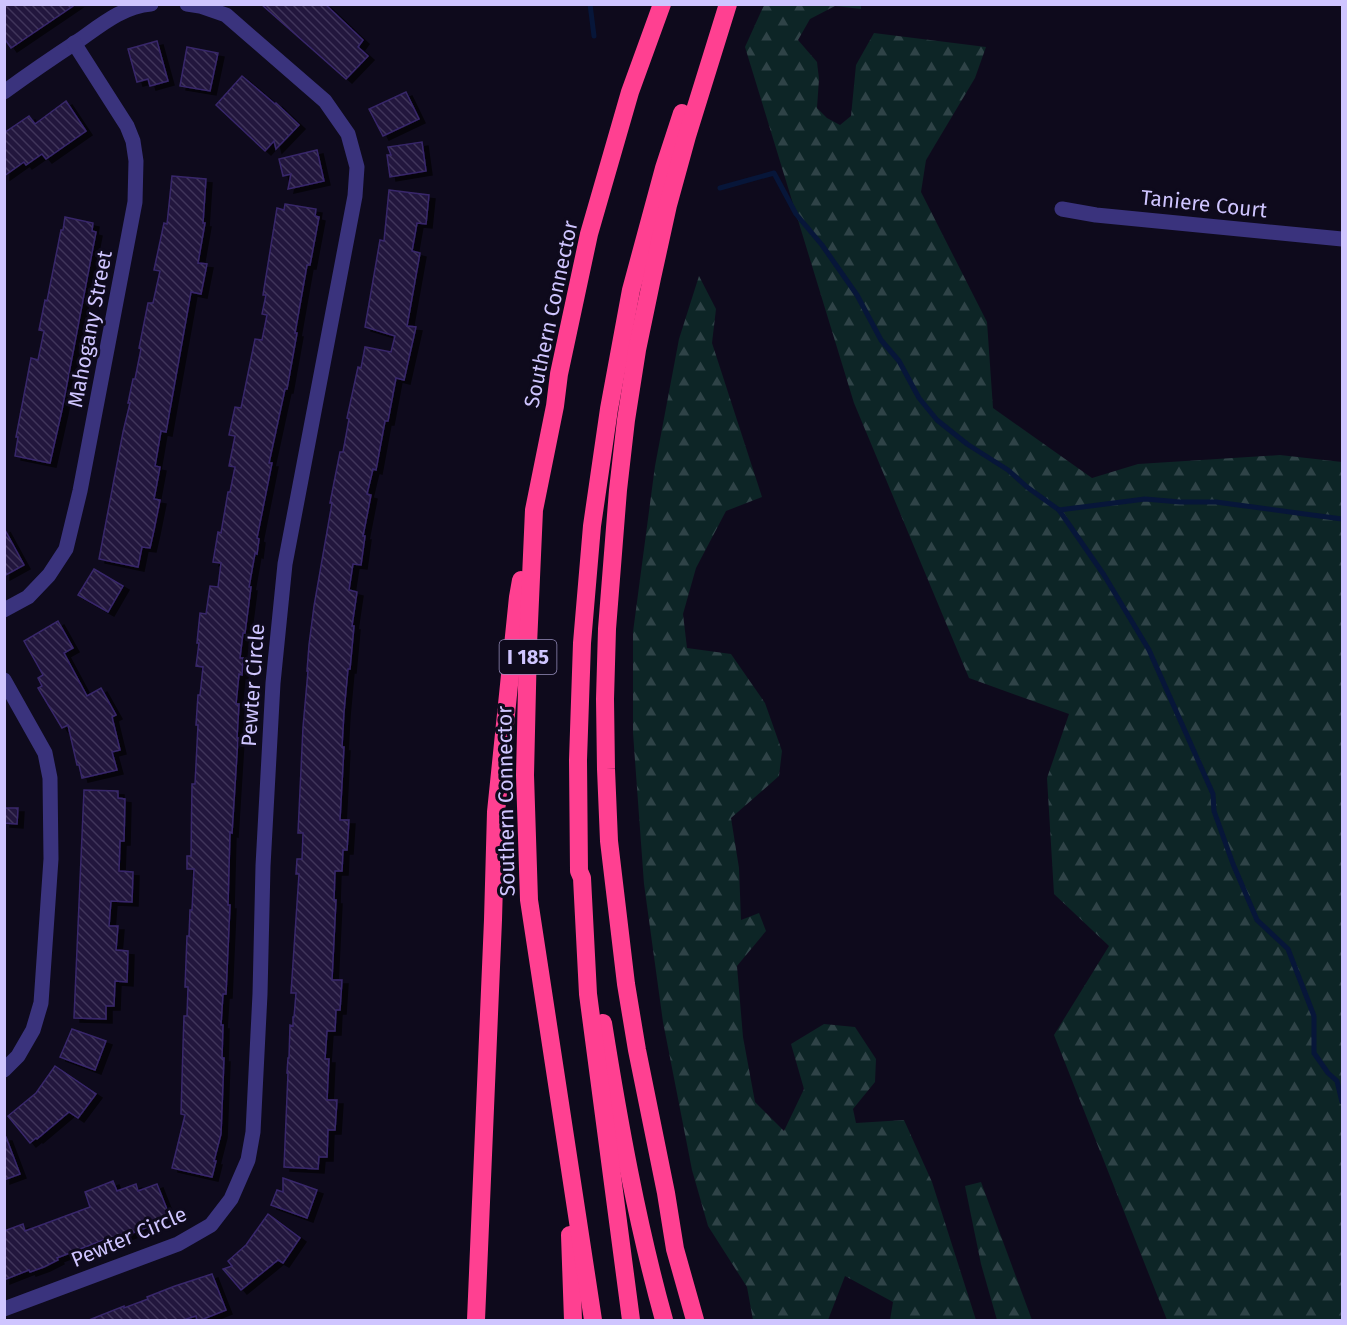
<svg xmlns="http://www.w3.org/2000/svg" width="1347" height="1325" viewBox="0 0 1347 1325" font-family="'Fira Sans',sans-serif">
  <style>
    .forest { fill: url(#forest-firs) }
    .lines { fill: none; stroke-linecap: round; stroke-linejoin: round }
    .stream { stroke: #071639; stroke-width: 5 }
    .building { fill: url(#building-back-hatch); stroke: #38276a; stroke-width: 1.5; filter: url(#shadow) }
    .minor { stroke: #3a337d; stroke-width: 15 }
    .highway { stroke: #ff4091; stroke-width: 18 }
    .labels { text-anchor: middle; stroke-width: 6; stroke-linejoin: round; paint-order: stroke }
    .shield { fill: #0e0a1c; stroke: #958dbb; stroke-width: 1.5 }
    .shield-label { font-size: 20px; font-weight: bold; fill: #cfc5ff }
    .street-label { font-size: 21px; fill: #cfc5ff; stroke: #0e0a1c }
  </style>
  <defs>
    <pattern id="forest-firs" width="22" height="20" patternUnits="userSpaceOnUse" patternTransform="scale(1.5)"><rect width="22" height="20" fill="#0d2526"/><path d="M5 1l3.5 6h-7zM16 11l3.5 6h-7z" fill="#2f4347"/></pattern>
    <pattern id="building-back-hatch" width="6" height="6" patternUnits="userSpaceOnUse" patternTransform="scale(1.5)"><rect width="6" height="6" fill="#20163d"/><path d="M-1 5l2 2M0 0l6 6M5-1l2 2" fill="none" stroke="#3f365a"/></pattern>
    <filter id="shadow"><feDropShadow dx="6" dy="4" stdDeviation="0" flood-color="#0009"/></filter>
  </defs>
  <rect width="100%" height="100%" fill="#0e0a1c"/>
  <!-- forest -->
  <g class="forest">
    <path d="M764 5H861V9L835 6 810 19 798 40 817 62 819 79 817 108 827 118 840 125 851 116 856 65 874 33 986 47 975 78 926 160 921 192 987 322 993 408 1092 478 1138 464 1280 455 1342 462V1320H1167L1054 1035 1109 946 1054 894 1047 778 1069 714 969 678 854 403 745 47Z"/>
    <path d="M699 276 716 309 712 343 762 497 726 511 696 568 683 614 687 648 731 654 765 703 782 751 779 776 731 818 739 868 741 920 759 913 766 931 737 966 743 1037 755 1102 784 1131 804 1089 791 1044 824 1024 855 1027 876 1059 875 1082 853 1109 856 1123 904 1120 932 1182 976 1320H890L893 1302 845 1276 828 1320H753L747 1287 708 1226 692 1170 663 1022 644 884 633 733V632L655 466 679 339Z"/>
    <path d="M981 1182 1032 1320H997L981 1264 965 1186Z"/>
  </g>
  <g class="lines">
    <!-- stream -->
    <g class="stream">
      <path d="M590 4 594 36"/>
      <path d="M720 188 774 173 796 214 822 245 857 295 881 340 899 361 919 398 937 420 967 444 1008 470 1027 487 1059 510 1104 575 1149 650 1213 794 1214 811 1233 864 1257 920 1288 949 1314 1016V1053L1328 1073 1337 1081 1342 1102"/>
      <path d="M1059 510 1145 499 1180 502H1216L1342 519"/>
    </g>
  </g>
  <!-- building -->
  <g class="building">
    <path d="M4 4H76L11 48 4 38Z"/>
    <path d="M261 4H325L363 40 358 47 368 56 346 79Z"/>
    <path d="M157 41 168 81 150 86 148 79 137 82 128 49Z"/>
    <path d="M187 47 218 53 210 91 180 86Z"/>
    <path d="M242 76 275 104 276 103 299 125 276 149 274 141 265 151 216 105Z"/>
    <path d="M406 92 419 119 383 136 369 109Z"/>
    <path d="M66 101 86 131 46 159 42 154 26 165 24 162 4 176V133L29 116 35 124Z"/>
    <path d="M422 142 426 171 390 177 387 155H391L388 147Z"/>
    <path d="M317 150 324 181 288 189 291 174 283 176 279 159Z"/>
    <path d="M172 176 206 179 203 223H205L198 263 207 264 201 294 191 292 166 432 161 431 155 466 160 467 154 499 160 500 154 530 150 548 142 547 138 567 99 559 123 432 130 403H128L133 379H135L141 349 139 348 148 303H153L160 271 154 270 164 223 167 224Z"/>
    <path d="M389 190 429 195 426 224 417 223 412 251 420 253 407 326 416 327 404 380 396 378 388 421H385L376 470 373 469 367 494 371 495 363 536H365L361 565 353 564 349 590 357 592 352 626H354L350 669H348L344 712 342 747H344L340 820H349L347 850H343L342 871H335L334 900H336L332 980H342L340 1010H336L335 1031H327L325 1059H329L327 1100H337L335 1130H328L327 1157H319L318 1169 284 1167 288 1073H287L288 1058H289L290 1025 293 1026V1017H294L296 993H291L299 874H296L297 859H302L303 833H298L303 727 308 671H307L309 645 314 606 332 503H330L340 452H343L349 419 347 418 358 367 361 368 365 347 391 352 395 336 365 327 380 240 384 241Z"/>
    <path d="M285 204 316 209 315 216 319 217 310 265H307L295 333H297L287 389H285L269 463H272L257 538 259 539 257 554 255 553 249 587H251L245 633H243L240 658H243L242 675 239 674 236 704H239L237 738H238L232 833 230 832 228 905H230L226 994H223L221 1025H223L222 1058H224L221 1134 214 1161H216L212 1177 172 1168 185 1115 181 1114 183 1046 184 1016H187L188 987H185L187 936H189L190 910H192L194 869H187V856H191L192 784H195L198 725H196L198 695H200L203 667 196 666 199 643H197L200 613 206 614 210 586 218 587 221 563 213 562 218 532 221 533 228 492H230L235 467 229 466 235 436 229 435 235 407 241 408 255 339 262 340 267 315 262 314 266 295H263L277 208 284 210Z"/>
    <path d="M65 217 93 223 92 231 96 232 62 410 50 463 15 456 18 437H16L31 358 38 360 44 331 39 330 45 300 47 301 61 230H63Z"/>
    <path d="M4 528 24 565 4 576Z"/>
    <path d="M94 569 123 586 108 612 78 595Z"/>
    <path d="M58 621 73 648 64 653 87 696 101 688 116 715 112 717 120 750 112 752 117 770 82 778 79 765H77L68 725 62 728 38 688 42 686 38 678 43 675 24 641Z"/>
    <path d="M84 790 118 791V798L125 799 124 841H120L119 871 133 872 132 902 111 901 109 926H118L116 950 128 951 127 982 115 981 114 1006H106V1019L74 1018Z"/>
    <path d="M4 808H18L17 824 4 823Z"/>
    <path d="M72 1029 106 1041 95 1070 60 1057Z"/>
    <path d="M55 1066 96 1094 78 1118 69 1112 37 1139 36 1138 30 1143 8 1116 36 1093Z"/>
    <path d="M4 1137H6L20 1174 4 1180Z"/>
    <path d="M283 1178 317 1190 307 1218 271 1205 277 1190 283 1192Z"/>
    <path d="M113 1181 117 1191 136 1184 138 1191 157 1184 170 1217 155 1223 156 1224 104 1244 103 1240 57 1258 58 1260 44 1267 30 1272 29 1270 4 1280V1231L23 1224 25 1231 90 1207 85 1192Z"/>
    <path d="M268 1214 300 1238 283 1263 278 1260 241 1290 223 1269 232 1266 228 1261 246 1245Z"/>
    <path d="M212 1274 226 1310 201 1320H197L196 1316 183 1320H89L124 1306V1308L148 1299 147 1297 175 1286Z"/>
  </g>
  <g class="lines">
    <!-- minor -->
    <g class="minor">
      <path d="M4 92C30 73 55 56 81 39 102 24 124 6 151 4"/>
      <path d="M1062 209 1096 215 1342 239"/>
      <path d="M4 610 28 597 49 575 66 549 80 491 135 202 136 161 133 141 127 126 74 43"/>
      <path d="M4 680 45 753 50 778 51 859 41 1003 33 1030 18 1056 4 1070"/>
      <path d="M4 1309 178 1244 211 1225 231 1199 248 1160 253 1132 260 994 263 866 273 683 285 564 355 196 357 167 348 134 325 101 226 15 200 6 187 4"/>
    </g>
    <!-- highway -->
    <g class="highway">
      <path d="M603 1023C619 1123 637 1223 664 1320"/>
      <path d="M570 1235 573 1320"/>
      <path d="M476 1320 493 920 496 812 518 597 521 580"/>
      <path d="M593 1320 529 900 525 775 528 645 534 510 555 406 559 374 589 234 630 92 662 4"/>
      <path d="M631 1320 588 994 582 878 579 871 578 760 582 643 592 526 609 409 631 290 664 168 682 113"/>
      <path d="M695 1320 675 1249 666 1193 637 1050 626 984 609 841 606 769 605 699 607 629 618 490 626 420 637 350 652 278 668 205 687 136 728 4"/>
    </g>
  </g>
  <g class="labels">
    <!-- shield labels -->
    <rect class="shield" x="499.5" y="640" width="57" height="34" rx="4.5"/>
    <g class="shield-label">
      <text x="528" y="664">I 185</text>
    </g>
    <!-- street labels -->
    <g class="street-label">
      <text transform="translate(1204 204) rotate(6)" y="7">Taniere Court</text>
      <text transform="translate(551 314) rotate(-78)" y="7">Southern Connector</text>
      <text transform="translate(90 329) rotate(-79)" y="7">Mahogany Street</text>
      <text transform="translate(253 685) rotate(-86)" y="7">Pewter Circle</text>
      <text transform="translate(506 801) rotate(-91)" y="7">Southern Connector</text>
      <text transform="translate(129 1237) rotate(-23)" y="7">Pewter Circle</text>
    </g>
  </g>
  <!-- border -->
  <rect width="1347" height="1325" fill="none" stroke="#cfc5ff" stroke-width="12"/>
</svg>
